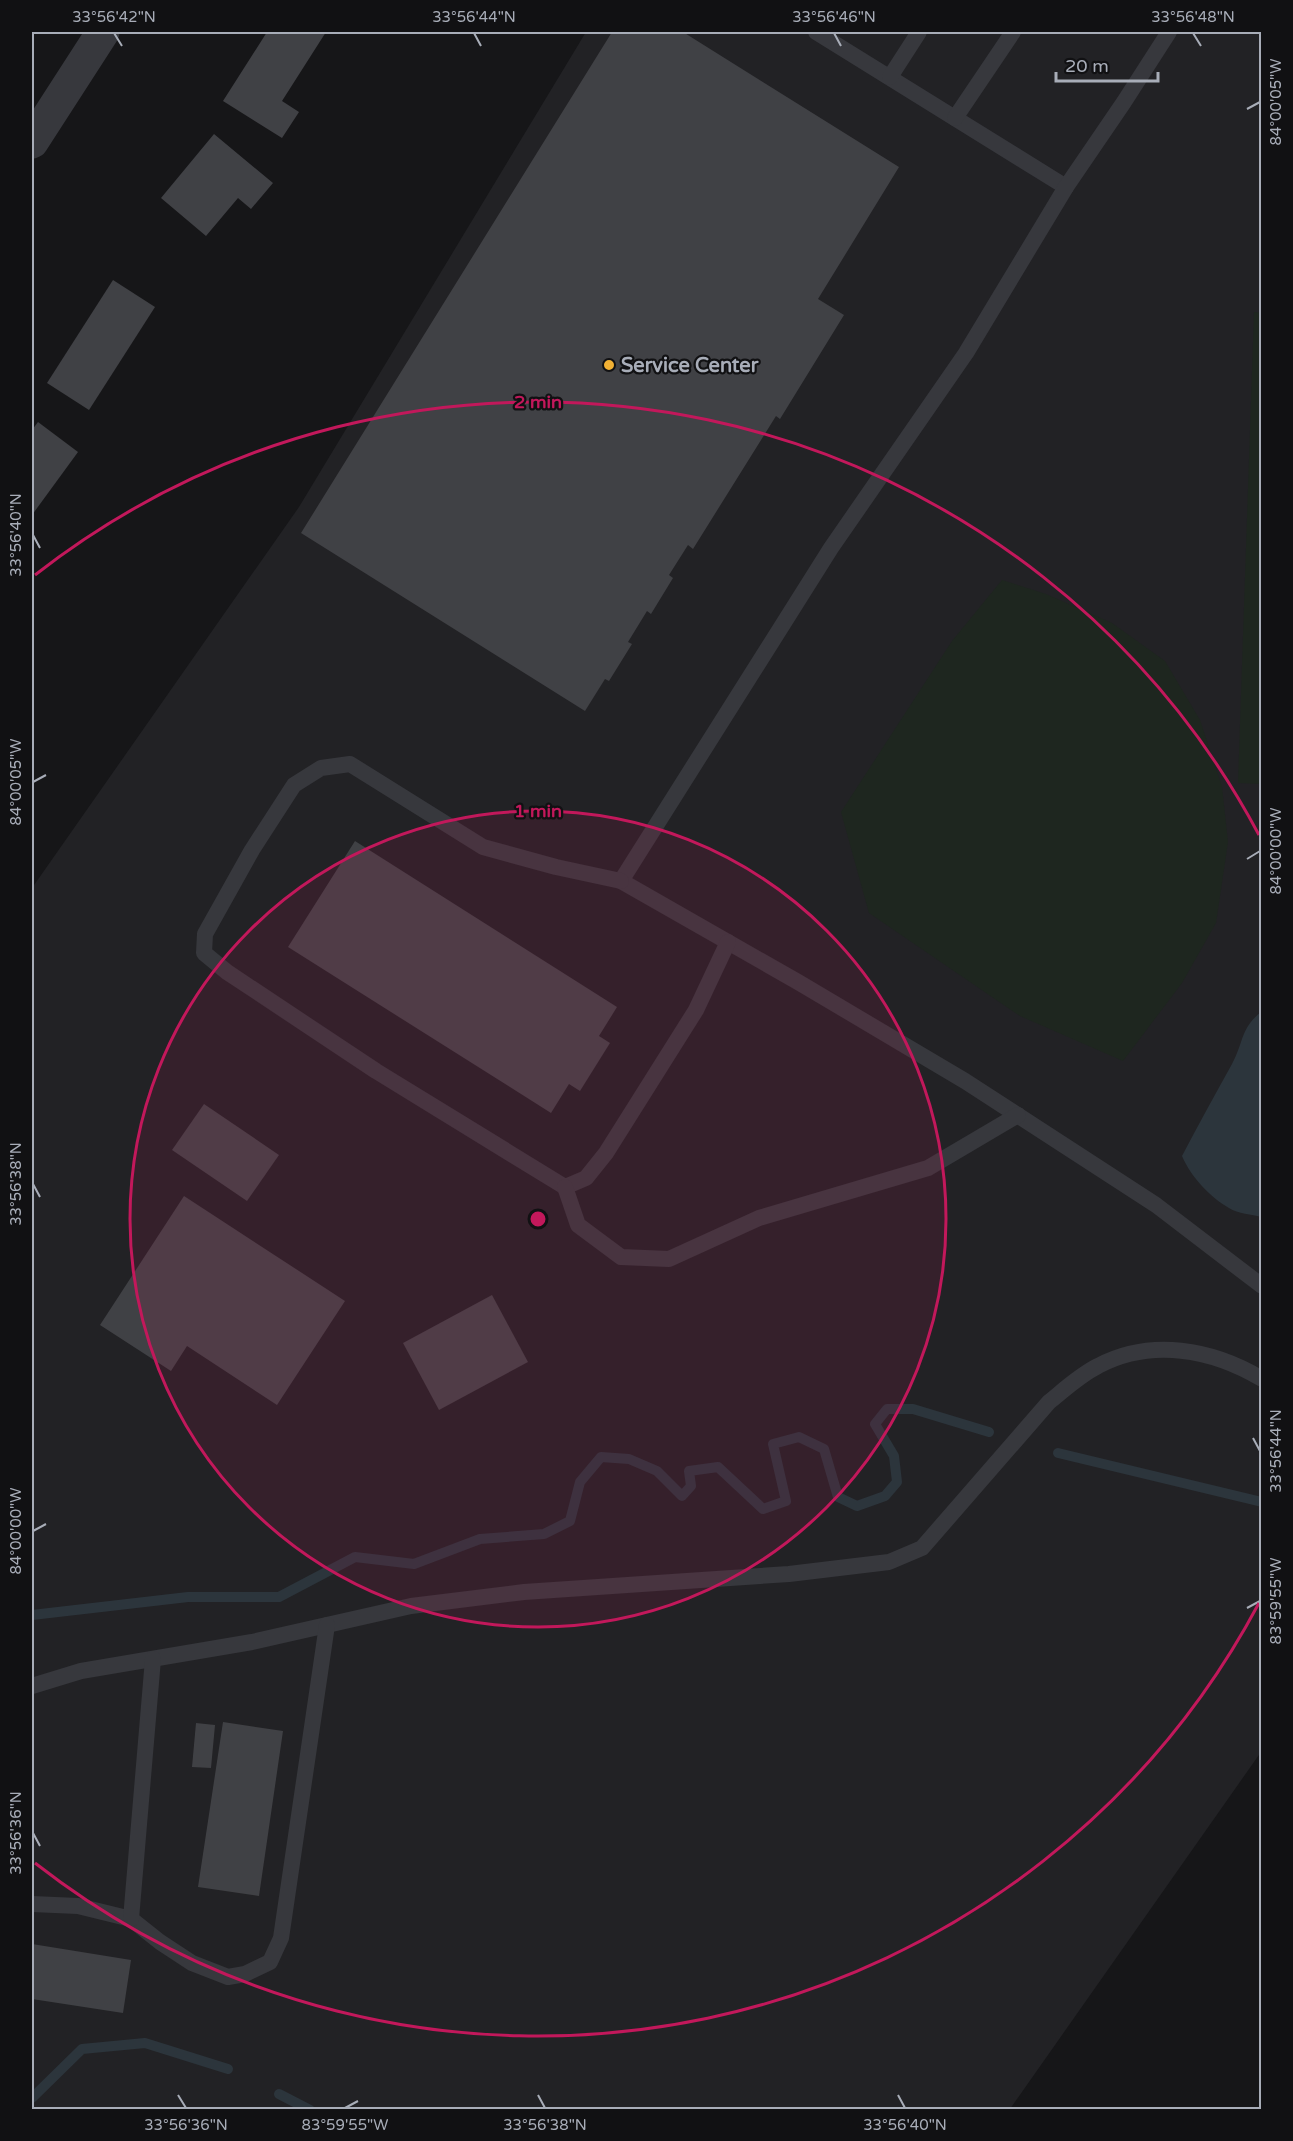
<svg xmlns="http://www.w3.org/2000/svg" width="1293" height="2141" viewBox="0 0 1293 2141" font-family="'Varela Round',sans-serif">
  <style>
    .built { fill: #222225 }
    .green { fill: #1e261f }
    .water { fill: #2c353c }
    .lines { fill: none; stroke-linecap: round; stroke-linejoin: round }
    .stream { stroke: #2c353c; stroke-width: 10 }
    .building { fill: #404145 }
    .lane { stroke: #37383d; stroke-width: 16 }
    .street { stroke: #37383d; stroke-width: 33 }
    .ticks { fill: none; stroke: #a8adb8; stroke-width: 2 }
    .ring { fill: none; stroke: #c2185b; stroke-width: 3 }
    .poi-dot { fill: #f2b134; stroke: #111113; stroke-width: 2 }
    .labels { text-anchor: middle; stroke-width: 4.5; stroke-linejoin: round; paint-order: stroke }
    .poi-label { font-size: 20px; font-weight: bold; fill: #a8adb8; stroke: #111113; text-anchor: start }
    .centre { fill: #c2185b; stroke: #111113; stroke-width: 3 }
    .ring-label { font-size: 18px; text-anchor: middle; font-weight: bold; fill: #c2185b; stroke: #111113; stroke-width: 4.5; stroke-linejoin: round; paint-order: stroke }
    .neatline { fill: none; stroke: #a8adb8; stroke-width: 2 }
    .ticks-label { font-size: 15px; text-anchor: middle; fill: #a8adb8 }
  </style>
  <rect width="100%" height="100%" fill="#161618"/>
  <!-- built -->
  <path class="built" d="M586 32H1261V1752L1010 2109 32 2110V888L299 507Z"/>
  <!-- green -->
  <g class="green">
    <path d="M1254 312 1262 313 1261 784 1238 783Z"/>
    <path d="M1002 580 1046 594 1112 623 1165 661 1200 720 1222 787 1228 842 1216 923 1182 983 1123 1061 1020 1016 869 913 841 812 952 641Z"/>
  </g>
  <!-- water -->
  <path class="water" d="M1261 1012V1217C1252 1214 1238 1214 1229 1208 1210 1197 1191 1177 1182 1156 1198 1125 1215 1095 1232 1064 1244 1042 1240 1029 1261 1012Z"/>
  <g class="lines">
    <!-- stream -->
    <g class="stream">
      <path d="M1058 1453 1262 1502"/>
      <path d="M32 1615 188 1597H279L355 1557 414 1564 480 1539 544 1534 570 1521 580 1482 601 1457 629 1459 657 1471 682 1496 691 1486 689 1471 718 1467 763 1509 786 1501 773 1444 799 1437 824 1449 838 1497 857 1506 885 1496 897 1482 894 1456 875 1424 887 1409H913L989 1432"/>
      <path d="M279 2094 310 2110"/>
      <path d="M32 2098 82 2049 145 2043 228 2069"/>
    </g>
  </g>
  <!-- building -->
  <g class="building">
    <path d="M267 32H326L282 101 299 112 282 138 223 101Z"/>
    <path d="M612 32H683L899 167 818 299 844 315 780 419 776 416 693 549 688 545 669 575 673 578 651 614 647 611 628 642 632 644 609 681 605 679 585 711 301 533Z"/>
    <path d="M214 134 273 183 251 209 238 198 206 236 161 198Z"/>
    <path d="M113 280 155 307 89 410 47 383Z"/>
    <path d="M38 422 78 452 32 515V430Z"/>
    <path d="M355 841 617 1007 599 1036 610 1043 580 1091 569 1084 551 1113 288 947Z"/>
    <path d="M204 1104 279 1155 247 1201 172 1150Z"/>
    <path d="M184 1196 345 1301 277 1405 187 1346 171 1371 100 1325Z"/>
    <path d="M492 1295 528 1362 439 1410 403 1343Z"/>
    <path d="M223 1722 283 1731 259 1896 198 1887Z"/>
    <path d="M196 1723 215 1725 211 1768 192 1767Z"/>
    <path d="M32 1944 131 1960 123 2013 32 1999Z"/>
  </g>
  <g class="lines">
    <!-- lane -->
    <g class="lane">
      <path d="M816 32 1066 187"/>
      <path d="M1169 32 1124 102 1066 187 966 353 831 548 621 881 798 982 965 1081 1156 1205 1262 1286"/>
      <path d="M890 77 919 32"/>
      <path d="M955 118 1013 32"/>
      <path d="M621 881 556 867 483 847 350 764 321 768 294 785 252 850 205 934 204 953 227 972 376 1071 565 1187 586 1178 606 1153 696 1010 728 942"/>
      <path d="M565 1187 578 1225 621 1257 669 1259 759 1218 928 1168 1018 1115"/>
      <path d="M32 1686 81 1671 252 1642 411 1606 524 1592 789 1574 889 1562 922 1548 1049 1402C1065 1389 1080 1375 1098 1366 1151 1338 1212 1349 1262 1379"/>
      <path d="M32 1904 78 1906 131 1919 160 1942 192 1963 228 1977 245 1974 270 1962 281 1938 327 1625"/>
      <path d="M131 1919 153 1659"/>
    </g>
    <!-- street -->
    <path class="street" d="M32 142 103 32"/>
  </g>
  <!-- ticks -->
  <path class="ticks" d="M114 33 122 46M474 33 481 46M834 33 841 46M1193 33 1201 46M1247 109 1260 102M33 535 40 548M33 782 46 775M1247 859 1260 851M33 1184 40 1197M1253 1438 1260 1451M33 1531 46 1524M1247 1608 1260 1601M33 1833 40 1846M178 2095 186 2108M538 2095 545 2108M898 2095 905 2108M345 2108 358 2101"/>
  <!-- distance rings -->
  <circle cx="538" cy="1219" r="408" fill="#c2185b" fill-opacity=".12"/>
  <g class="ring">
    <circle cx="538" cy="1219" r="408"/>
    <path d="M1259 1603A817 817 0 0 1 35 1863M35 575A817 817 0 0 1 1259 835"/>
  </g>
  <!-- markers -->
  <circle class="poi-dot" cx="609" cy="365" r="6"/>
  <g class="labels">
    <!-- poi labels -->
    <g class="poi-label">
      <text x="621" y="372">Service Center</text>
    </g>
  </g>
  <circle cx="538" cy="1219" r="9" class="centre"/>
  <g class="ring-label">
    <text x="538" y="408">2 min</text>
    <text x="538" y="817">1 min</text>
  </g>
  <!-- border -->
  <rect width="1293" height="2141" fill="none" stroke="#111113" stroke-width="66"/>
  <!-- scale -->
  <path d="M1056 72v9h102v-9" fill="none" stroke="#a8adb8" stroke-width="3"/>
  <text x="1065" y="72" font-size="18" fill="#a8adb8" stroke="#111113" stroke-width="4.5" paint-order="stroke">20 m</text>
  <rect x="33" y="33" width="1227" height="2075" class="neatline"/>
  <g class="ticks-label">
    <text x="114" y="22">33°56'42"N</text>
    <text x="474" y="22">33°56'44"N</text>
    <text x="834" y="22">33°56'46"N</text>
    <text x="1193" y="22">33°56'48"N</text>
    <text transform="translate(1276 102) rotate(-90)" y="5">84°00'05"W</text>
    <text transform="translate(16 535) rotate(-90)" y="5">33°56'40"N</text>
    <text transform="translate(16 782) rotate(-90)" y="5">84°00'05"W</text>
    <text transform="translate(1276 851) rotate(-90)" y="5">84°00'00"W</text>
    <text transform="translate(16 1184) rotate(-90)" y="5">33°56'38"N</text>
    <text transform="translate(1276 1451) rotate(-90)" y="5">33°56'44"N</text>
    <text transform="translate(16 1531) rotate(-90)" y="5">84°00'00"W</text>
    <text transform="translate(1276 1601) rotate(-90)" y="5">83°59'55"W</text>
    <text transform="translate(16 1833) rotate(-90)" y="5">33°56'36"N</text>
    <text x="186" y="2130">33°56'36"N</text>
    <text x="345" y="2130">83°59'55"W</text>
    <text x="545" y="2130">33°56'38"N</text>
    <text x="905" y="2130">33°56'40"N</text>
  </g>
</svg>
